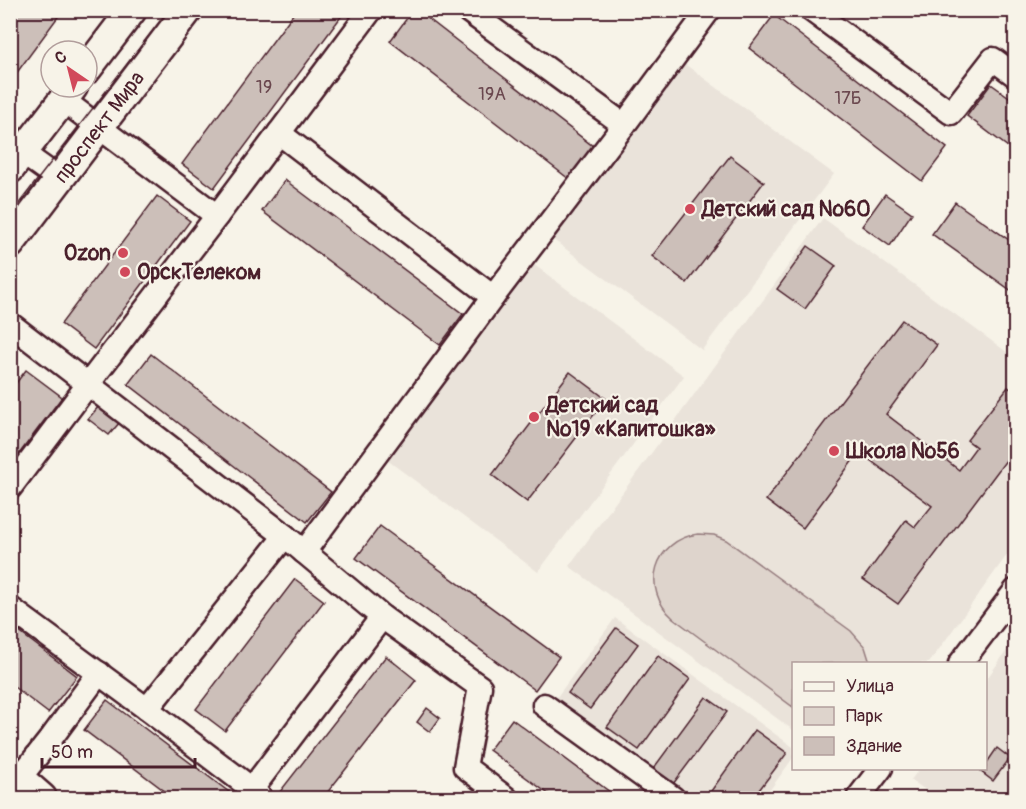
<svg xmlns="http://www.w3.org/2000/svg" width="1026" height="809" viewBox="0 0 1026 809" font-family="Pangolin,sans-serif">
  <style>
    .built { fill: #eae3da }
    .green { fill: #ded4cc; stroke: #947a7c; stroke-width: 1.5 }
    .building { fill: #ccbfb9; stroke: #4a1f2b; stroke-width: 1.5 }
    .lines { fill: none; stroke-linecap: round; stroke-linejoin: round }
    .minor-casing { stroke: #4a1f2b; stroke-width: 27 }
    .major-casing { stroke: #4a1f2b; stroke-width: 33 }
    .minor { stroke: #f7f3e8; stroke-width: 22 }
    .major { stroke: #f7f3e8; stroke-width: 28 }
    .tram { stroke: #4a1f2b; stroke-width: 1.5 }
    .poi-dot { fill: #d1495b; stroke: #f7f3e8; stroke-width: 2 }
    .labels { text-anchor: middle; stroke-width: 4.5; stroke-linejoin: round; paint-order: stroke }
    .number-label { font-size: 18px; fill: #6a474e }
    .street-label { font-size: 21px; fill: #4a1f2b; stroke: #f7f3e8 }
    .poi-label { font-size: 21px; font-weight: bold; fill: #4a1f2b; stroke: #f7f3e8; text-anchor: start }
  </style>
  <rect width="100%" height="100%" fill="#f7f3e8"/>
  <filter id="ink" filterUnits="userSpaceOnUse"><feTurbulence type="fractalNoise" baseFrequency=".0167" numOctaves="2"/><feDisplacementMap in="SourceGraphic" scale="12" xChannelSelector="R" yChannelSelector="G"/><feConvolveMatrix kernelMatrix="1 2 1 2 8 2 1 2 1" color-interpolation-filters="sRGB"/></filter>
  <g filter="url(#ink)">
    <!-- built -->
    <g class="built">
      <path d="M682 62 834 174 702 350 551 238Z"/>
      <path d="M823 218 1015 358V544L929 663 794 664 793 730 569 566Z"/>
      <path d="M529 261 684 376 538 572 383 457Z"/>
      <path d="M615 618 793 747V758L764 798H688L554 701Z"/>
      <path d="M1015 639V798H937L911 780 919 769 986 768V680Z"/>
    </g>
    <!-- green -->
    <path class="green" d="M698 534 714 535 726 540 851 631 865 647 870 663 794 664 793 707 673 618C640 589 654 540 698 534Z"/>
    <!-- building -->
    <g class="building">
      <path d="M19 10H63L10 82V23Z"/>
      <path d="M296 10H346L214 188 182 164Z"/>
      <path d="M413 10H417L594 147 569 179 390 41Z"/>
      <path d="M774 15 947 148 922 181 749 48Z"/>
      <path d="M991 84 1016 102V153L967 116Z"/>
      <path d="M730 156 764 182 687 283 652 256Z"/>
      <path d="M285 180 463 314 440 345 262 211Z"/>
      <path d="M885 194 912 213 890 246 862 226Z"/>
      <path d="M157 196 190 221 94 349 61 324Z"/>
      <path d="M955 202 1016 245V294L932 234Z"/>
      <path d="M808 246 836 266 805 309 777 289Z"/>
      <path d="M902 320 937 345 886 414 959 470 976 447 967 440 1008 387 1016 393V447L898 604 863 579 906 520 915 527 932 506 859 452 803 528 766 500Z"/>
      <path d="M151 354 331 492 307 522 128 384Z"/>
      <path d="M26 370 62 397 10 466V391Z"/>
      <path d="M570 372 606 399 527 502 492 475Z"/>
      <path d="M99 406 120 422 109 435 88 419Z"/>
      <path d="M380 526 559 657 535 690 356 558Z"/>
      <path d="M295 579 324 601 225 731 196 709Z"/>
      <path d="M10 625 77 676 48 713 10 684Z"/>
      <path d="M616 628 638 644 590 709 568 693Z"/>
      <path d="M386 656 416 680 323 798H286L279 793Z"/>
      <path d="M658 656 690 679 639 750 607 727Z"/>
      <path d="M706 697 727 712 673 784 653 769Z"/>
      <path d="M107 700 237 798H174L84 730Z"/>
      <path d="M427 708 440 718 430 732 417 722Z"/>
      <path d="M512 719 618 798H554L489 750Z"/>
      <path d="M755 730 787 753 753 798H706Z"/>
      <path d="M997 748 1010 758 993 781 980 771 982 768H986V764Z"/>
    </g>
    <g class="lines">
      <defs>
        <g id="minor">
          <path d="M467 10 624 125"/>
          <path d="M811 10 951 113 993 59 1016 76"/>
          <path d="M63 100 217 216"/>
          <path d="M279 133 493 297"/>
          <path d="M10 144 59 179"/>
          <path d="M10 324 285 536 382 617 480 687 465 767 506 798"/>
          <path d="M10 488 89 383 217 216 371 10"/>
          <path d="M304 552 493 297 624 125 709 10"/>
          <path d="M10 608 147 709 252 789 261 798"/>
          <path d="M960 664 1016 590"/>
          <path d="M544 705 673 798"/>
          <path d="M147 709 285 536"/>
          <path d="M10 790 52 737 99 673"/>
          <path d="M245 798 382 617"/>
          <path d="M858 798 881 768"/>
        </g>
        <g id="major">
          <path d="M87 69 132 10"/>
          <path d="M10 169 73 87"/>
          <path id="s1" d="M10 244 188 10"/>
          <path d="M10 770 42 798"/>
        </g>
      </defs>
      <!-- minor casing -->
      <use href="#minor" class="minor-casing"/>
      <!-- major casing -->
      <use href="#major" class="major-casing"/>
      <!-- minor -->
      <use href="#minor" class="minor"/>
      <!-- major -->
      <use href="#major" class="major"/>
      <!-- tram -->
      <g class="tram">
        <path d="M10 215 169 10"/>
        <path d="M10 793 17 798"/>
      </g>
    </g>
  </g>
  <!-- markers -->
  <g class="poi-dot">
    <circle cx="690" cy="209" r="6"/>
    <circle cx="123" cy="253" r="6"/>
    <circle cx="125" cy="272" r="6"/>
    <circle cx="534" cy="417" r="6"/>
    <circle cx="834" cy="451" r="6"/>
  </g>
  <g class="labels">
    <!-- number labels -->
    <g class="number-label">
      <text x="264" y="93">19</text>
      <text x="492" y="100">19А</text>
      <text x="848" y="104">17Б</text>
    </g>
    <!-- street labels -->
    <g class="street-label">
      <text dy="7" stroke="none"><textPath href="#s1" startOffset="147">проспект Мира</textPath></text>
    </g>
    <!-- poi labels -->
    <g class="poi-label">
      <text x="702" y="216">Детский сад №60</text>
      <text x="111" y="260" text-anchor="end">Ozon</text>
      <text x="137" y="279">ОрскТелеком</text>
      <text x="546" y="412">Детский сад<tspan x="546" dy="24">№19 «Капитошка»</tspan></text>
      <text x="846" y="458">Школа №56</text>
    </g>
  </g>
  <!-- margin -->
  <rect width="1026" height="809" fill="none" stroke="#f7f3e8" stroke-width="36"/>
  <rect x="18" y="18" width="990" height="773" fill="none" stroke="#4a1f2b" stroke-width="2" filter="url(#ink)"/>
  <!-- legend -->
  <rect x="792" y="662" width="195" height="108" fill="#f7f3e8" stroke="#b29e9c" stroke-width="1.5"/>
  <rect x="804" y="682" width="30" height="9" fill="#f7f3e8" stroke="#b29e9c" stroke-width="1.5"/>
  <text x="846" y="692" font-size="18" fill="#4a1f2b">Улица</text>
  <rect x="804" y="707" width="30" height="18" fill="#ded4cc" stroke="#b29e9c" stroke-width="1.5"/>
  <text x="846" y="722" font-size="18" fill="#4a1f2b">Парк</text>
  <rect x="804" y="737" width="30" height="18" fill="#ccbfb9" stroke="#b29e9c" stroke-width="1.5"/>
  <text x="846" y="752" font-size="18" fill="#4a1f2b">Здание</text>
  <!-- north arrow -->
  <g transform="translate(69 69) rotate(325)"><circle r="28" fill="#f7f3e8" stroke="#b29e9c" stroke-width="1.5"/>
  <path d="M0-4.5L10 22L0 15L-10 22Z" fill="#d1495b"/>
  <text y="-9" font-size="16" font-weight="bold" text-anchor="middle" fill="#4a1f2b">С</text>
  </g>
  <!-- scale -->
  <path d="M42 758v9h153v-9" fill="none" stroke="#4a1f2b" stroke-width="3"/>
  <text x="51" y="758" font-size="18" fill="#4a1f2b" stroke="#f7f3e8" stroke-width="4.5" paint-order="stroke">50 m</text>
</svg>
